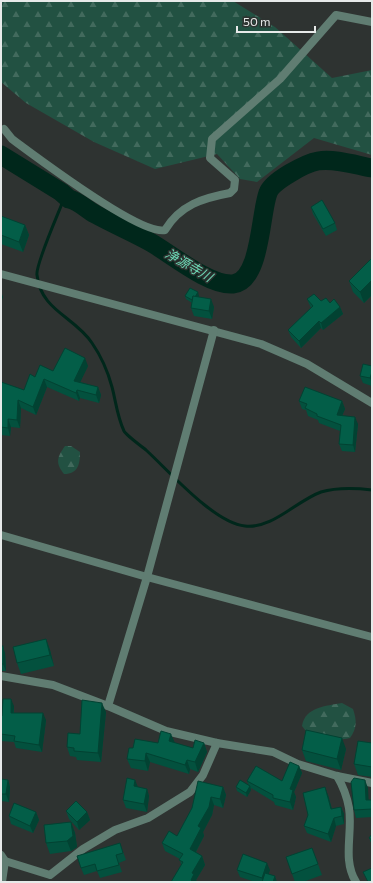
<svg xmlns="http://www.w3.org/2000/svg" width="373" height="883" viewBox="0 0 373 883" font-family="Commissioner,'Noto Sans JP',sans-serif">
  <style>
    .forest { fill: url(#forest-firs) }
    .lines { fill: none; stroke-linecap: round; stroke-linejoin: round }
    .stream { stroke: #00271b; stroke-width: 3 }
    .river { stroke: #00271b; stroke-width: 19 }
    .minor { stroke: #607d72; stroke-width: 8 }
    .wall { fill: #03513e }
    .shaded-wall { fill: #024232 }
    .building { fill: #035e48; stroke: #024232 }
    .labels { text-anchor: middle; stroke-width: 3; stroke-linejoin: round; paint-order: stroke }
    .water-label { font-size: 13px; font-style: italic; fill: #6cdab6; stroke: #2e3331 }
  </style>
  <defs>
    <pattern id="forest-firs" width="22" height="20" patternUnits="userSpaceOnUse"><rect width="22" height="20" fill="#225142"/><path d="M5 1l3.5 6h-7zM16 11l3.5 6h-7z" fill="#426a5d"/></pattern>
  </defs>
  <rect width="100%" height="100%" fill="#2e3331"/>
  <!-- forest -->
  <g class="forest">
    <path d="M1 1H233L275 27 332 78 372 70V155L314 138 257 182 240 179 217 154 155 169 94 142 26 103 1 82Z"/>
    <path d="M65 446H71L80 452C80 464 78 474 64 474 55 463 57 457 65 446Z"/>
    <path d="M342 703 353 709C357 721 357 728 350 738 334 742 311 740 302 726 305 707 326 706 342 703Z"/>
  </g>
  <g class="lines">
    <!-- stream -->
    <path class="stream" d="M65 196C60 210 35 265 37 275 41 311 74 316 92 343 101 356 108 372 112 387 116 402 117 416 124 431 126 435 141 446 146 450 169 471 214 523 245 526 273 529 296 501 321 492 338 487 355 488 372 490"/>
    <!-- river -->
    <path class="river" d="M1 155 61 192 69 199C79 201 87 210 95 214 113 224 132 232 150 242 170 253 209 286 233 284 261 281 260 214 268 193 272 181 306 163 318 161 334 158 356 165 372 168"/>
    <!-- minor -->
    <g class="minor">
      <path d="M4 129 12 139C35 156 141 236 165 230 180 205 203 198 230 193L234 189 235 180 210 158 212 139 280 79 336 15 372 22"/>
      <path d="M1 274 261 344 307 364 372 403"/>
      <path d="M1 535 147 577 372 637"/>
      <path d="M1 676 53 685 108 706 166 731 217 743 273 752 298 764 337 776 372 783"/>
      <path d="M108 706 147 577 214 330"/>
      <path d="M337 776C343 786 347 797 349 808 353 832 342 860 356 882"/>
      <path d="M1 855 5 861 50 875 83 849 115 830 148 818 190 792 203 775 217 743"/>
      <path d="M2 882 5 861"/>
    </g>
  </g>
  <!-- wall -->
  <g class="wall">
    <path d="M311 207 335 223 337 230 326 236 313 214Z"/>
    <path d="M1 216 25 225 29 235 23 252 1 244Z"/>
    <path d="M372 258V295L364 303 353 292 349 281Z"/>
    <path d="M185 296H199L198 297 214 307 212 319 194 316 191 308 192 303 186 299Z"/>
    <path d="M307 299 330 303 340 307 343 314 323 330 321 328 301 348 291 337 288 330 311 308Z"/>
    <path d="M88 366 80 382 98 387 101 395 99 403 80 398 79 401 47 387 36 415 21 408 20 428 11 427 10 436 1 435V382L24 390 35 377Z"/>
    <path d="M372 366V386L363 383 360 376Z"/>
    <path d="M299 401H342L345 409 342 416 358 424 355 452 342 451 339 444 340 431 319 423 318 420 308 416 306 410 302 409Z"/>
    <path d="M46 639 50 650 54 666 21 674 17 663Z"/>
    <path d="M1 646 5 653 6 671H1Z"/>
    <path d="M14 706V713L46 720 42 752 16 748 14 742 1 741V716H2Z"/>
    <path d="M106 712 101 762 77 760 76 757 70 756 67 747 80 734Z"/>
    <path d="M158 743H175L193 748 204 743 207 752 198 772 190 769 189 774 150 762 148 771 131 768 127 759 133 748Z"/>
    <path d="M372 743V777L358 775 354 764Z"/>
    <path d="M346 749 341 770 306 761 302 750Z"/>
    <path d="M299 766 302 773 294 792 296 797 293 810 275 805 274 802 251 788V790L247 797 237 791 236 787 249 786 247 781H282Z"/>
    <path d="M1 779 8 780 10 787 9 802 1 801Z"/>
    <path d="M137 787 147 789 149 796 147 812 126 808 123 800Z"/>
    <path d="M223 787 226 795 223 808 214 805 212 815 203 832 204 836 196 852 202 856 205 865 196 880 197 882H171L181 865 180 859 165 851 162 843 177 836 192 808Z"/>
    <path d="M368 788V800H372V817L356 818 354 810Z"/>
    <path d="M328 795 332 809 341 807 344 814V824L336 826 331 842 307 833 304 826Z"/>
    <path d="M66 811 87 812 90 820 79 830 69 819Z"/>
    <path d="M36 812 39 820 33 833 11 824 9 816Z"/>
    <path d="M71 822 75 833 77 847 71 851 50 854 46 843Z"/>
    <path d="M372 834V845L369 838Z"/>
    <path d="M120 843 126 860 119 863 122 872 100 878 97 871 84 875 81 868Z"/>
    <path d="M312 848 322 875 303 882H295L286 857Z"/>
    <path d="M237 870H270L268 874 277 882H255L240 877Z"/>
  </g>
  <!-- shaded-wall -->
  <g class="shaded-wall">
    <path d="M25 225 29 235 23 252 19 242Z"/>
    <path d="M372 280V295L364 303 360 292Z"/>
    <path d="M1 291 3 297 1 303Z"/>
    <path d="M198 292 199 296 193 304 192 300Z"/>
    <path d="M211 299 214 307 212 319 209 311Z"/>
    <path d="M340 307 343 314 323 330 321 323Z"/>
    <path d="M319 321 321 328 301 348 299 341Z"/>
    <path d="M85 358 88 366 77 389 74 381Z"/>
    <path d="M372 372V384L370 378Z"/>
    <path d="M44 379 47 387 36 415 33 407Z"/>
    <path d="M98 387 101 395 99 403 96 395Z"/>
    <path d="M77 390 80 398 79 401 76 393Z"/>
    <path d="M18 400 21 408 20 428 17 420Z"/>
    <path d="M342 401 345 409 339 423 337 415Z"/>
    <path d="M355 417 358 424 355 452 353 445Z"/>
    <path d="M8 419 11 427 10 436 8 428Z"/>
    <path d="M46 639 50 650 54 666 50 655Z"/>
    <path d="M3 646 5 653 6 671 3 664Z"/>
    <path d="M11 699 14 706 13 720 11 713Z"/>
    <path d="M102 703 106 712 101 762 98 753Z"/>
    <path d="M43 713 46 720 42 752 39 745Z"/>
    <path d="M171 734 175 743 169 741Z"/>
    <path d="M342 738 346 749 341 770 337 759Z"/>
    <path d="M204 743 207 752 198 772 195 762Z"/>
    <path d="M146 753 150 762 148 771 145 761Z"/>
    <path d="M187 760 190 769 189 774 185 765Z"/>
    <path d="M299 766 302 773 294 792 296 797 293 810 290 802V789Z"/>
    <path d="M8 780 10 787 9 802 6 794Z"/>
    <path d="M135 780 138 787 134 786Z"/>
    <path d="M365 780 368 788 369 808 366 800Z"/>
    <path d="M250 786 251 790 247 797 246 793Z"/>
    <path d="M223 787 226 795 223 808 220 799Z"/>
    <path d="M325 787 328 795 334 817 331 809Z"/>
    <path d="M147 789 149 796 147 812 144 804Z"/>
    <path d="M211 797 214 805 212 815 203 832 204 836 193 857 190 849 198 826Z"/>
    <path d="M341 807 344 814V824L342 816Z"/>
    <path d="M36 812 39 820 33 833 30 826Z"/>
    <path d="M87 812 90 820 79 830 77 822Z"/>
    <path d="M334 818 336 826 331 842 328 834Z"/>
    <path d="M71 822 75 833 77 847 71 851 67 841Z"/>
    <path d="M202 856 205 865 196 880 197 882H191V880L192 873Z"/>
    <path d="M267 863 270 870 266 882H263L262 878Z"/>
    <path d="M275 876 277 882H273Z"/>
  </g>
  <!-- building -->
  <g class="building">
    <path d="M322 200 335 223 323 229 311 207Z"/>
    <path d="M1 216 25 225 19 242 1 235Z"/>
    <path d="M372 258V280L360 292 349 281Z"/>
    <path d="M190 288 198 292 195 297 193 296 192 300 185 296Z"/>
    <path d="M314 294 321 301 326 298 330 303 334 299 340 307 321 323 319 321 299 341 288 330 313 306 307 299Z"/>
    <path d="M193 296 211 299 209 311 191 308Z"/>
    <path d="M65 348 85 358 74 381 98 387 96 395 77 390 76 393 44 379 33 407 18 400 17 420 8 419V428L1 427V382L24 390 30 374 35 377 40 365 53 371Z"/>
    <path d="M363 364 372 366V372L370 378 360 376Z"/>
    <path d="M305 387 342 401 337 415 355 417 353 445 339 444 341 425 317 416V414L305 408 307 404 299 401Z"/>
    <path d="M46 639 50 655 17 663 13 647Z"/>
    <rect x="1" y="646" width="2" height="18"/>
    <path d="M3 699H11V713H43L39 745 14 741 15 736 1 734V716H2Z"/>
    <path d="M82 700 102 703 98 753 74 751V748L67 747 68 733 80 734Z"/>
    <path d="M306 730 342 738 337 759 302 750Z"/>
    <path d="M161 731 171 734 169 741 193 748 195 740 204 743 195 762 187 760 185 765 146 753 145 761 127 759 129 748H133L135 739 158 743Z"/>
    <path d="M358 741 372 743V767L354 764Z"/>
    <path d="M290 762 299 766 290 789 293 790 290 802 273 798V795L247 781 256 766 282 781Z"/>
    <path d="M127 778 135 780 134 786 147 789 144 804 123 800Z"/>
    <path d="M354 778 365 780 366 800H372V809L354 810 351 782Z"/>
    <path d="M1 779 8 780 6 794H1Z"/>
    <path d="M240 780 250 786 246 793 236 787Z"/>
    <path d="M198 781 223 787 220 799 211 797 209 807 198 826 201 828 190 849 202 856 192 873 194 874 191 880 193 882H171L183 862 179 860 183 854 162 843 169 831 177 836 192 808Z"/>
    <path d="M325 787 331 809 341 807 342 816 334 818 328 834 304 826 308 815 303 793Z"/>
    <path d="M76 801 87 812 77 822 66 811Z"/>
    <path d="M14 803 36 812 30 826 9 816Z"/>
    <path d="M71 822 73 836 67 841 46 843 44 825Z"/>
    <path d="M372 834V840L369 838Z"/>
    <path d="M120 843 123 853 116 855 119 865 97 871 95 864 81 868 77 856Z"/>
    <path d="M312 848 318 864 292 874 286 857Z"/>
    <path d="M243 854 267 863 262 878 237 870Z"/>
    <path d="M372 868V882H368L363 872Z"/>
    <path d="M265 873 275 876 273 882H262Z"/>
  </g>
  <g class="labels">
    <!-- water labels -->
    <g class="water-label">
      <text transform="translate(189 265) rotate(30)" y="5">浄源寺川</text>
    </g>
  </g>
  <!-- border -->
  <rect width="373" height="883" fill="none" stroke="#e7eae9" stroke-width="4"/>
  <!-- scale -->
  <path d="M237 26v6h78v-6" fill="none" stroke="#e7eae9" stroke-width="2"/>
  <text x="243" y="26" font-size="12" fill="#e7eae9" stroke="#2e3331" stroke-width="3" paint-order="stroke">50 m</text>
</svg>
